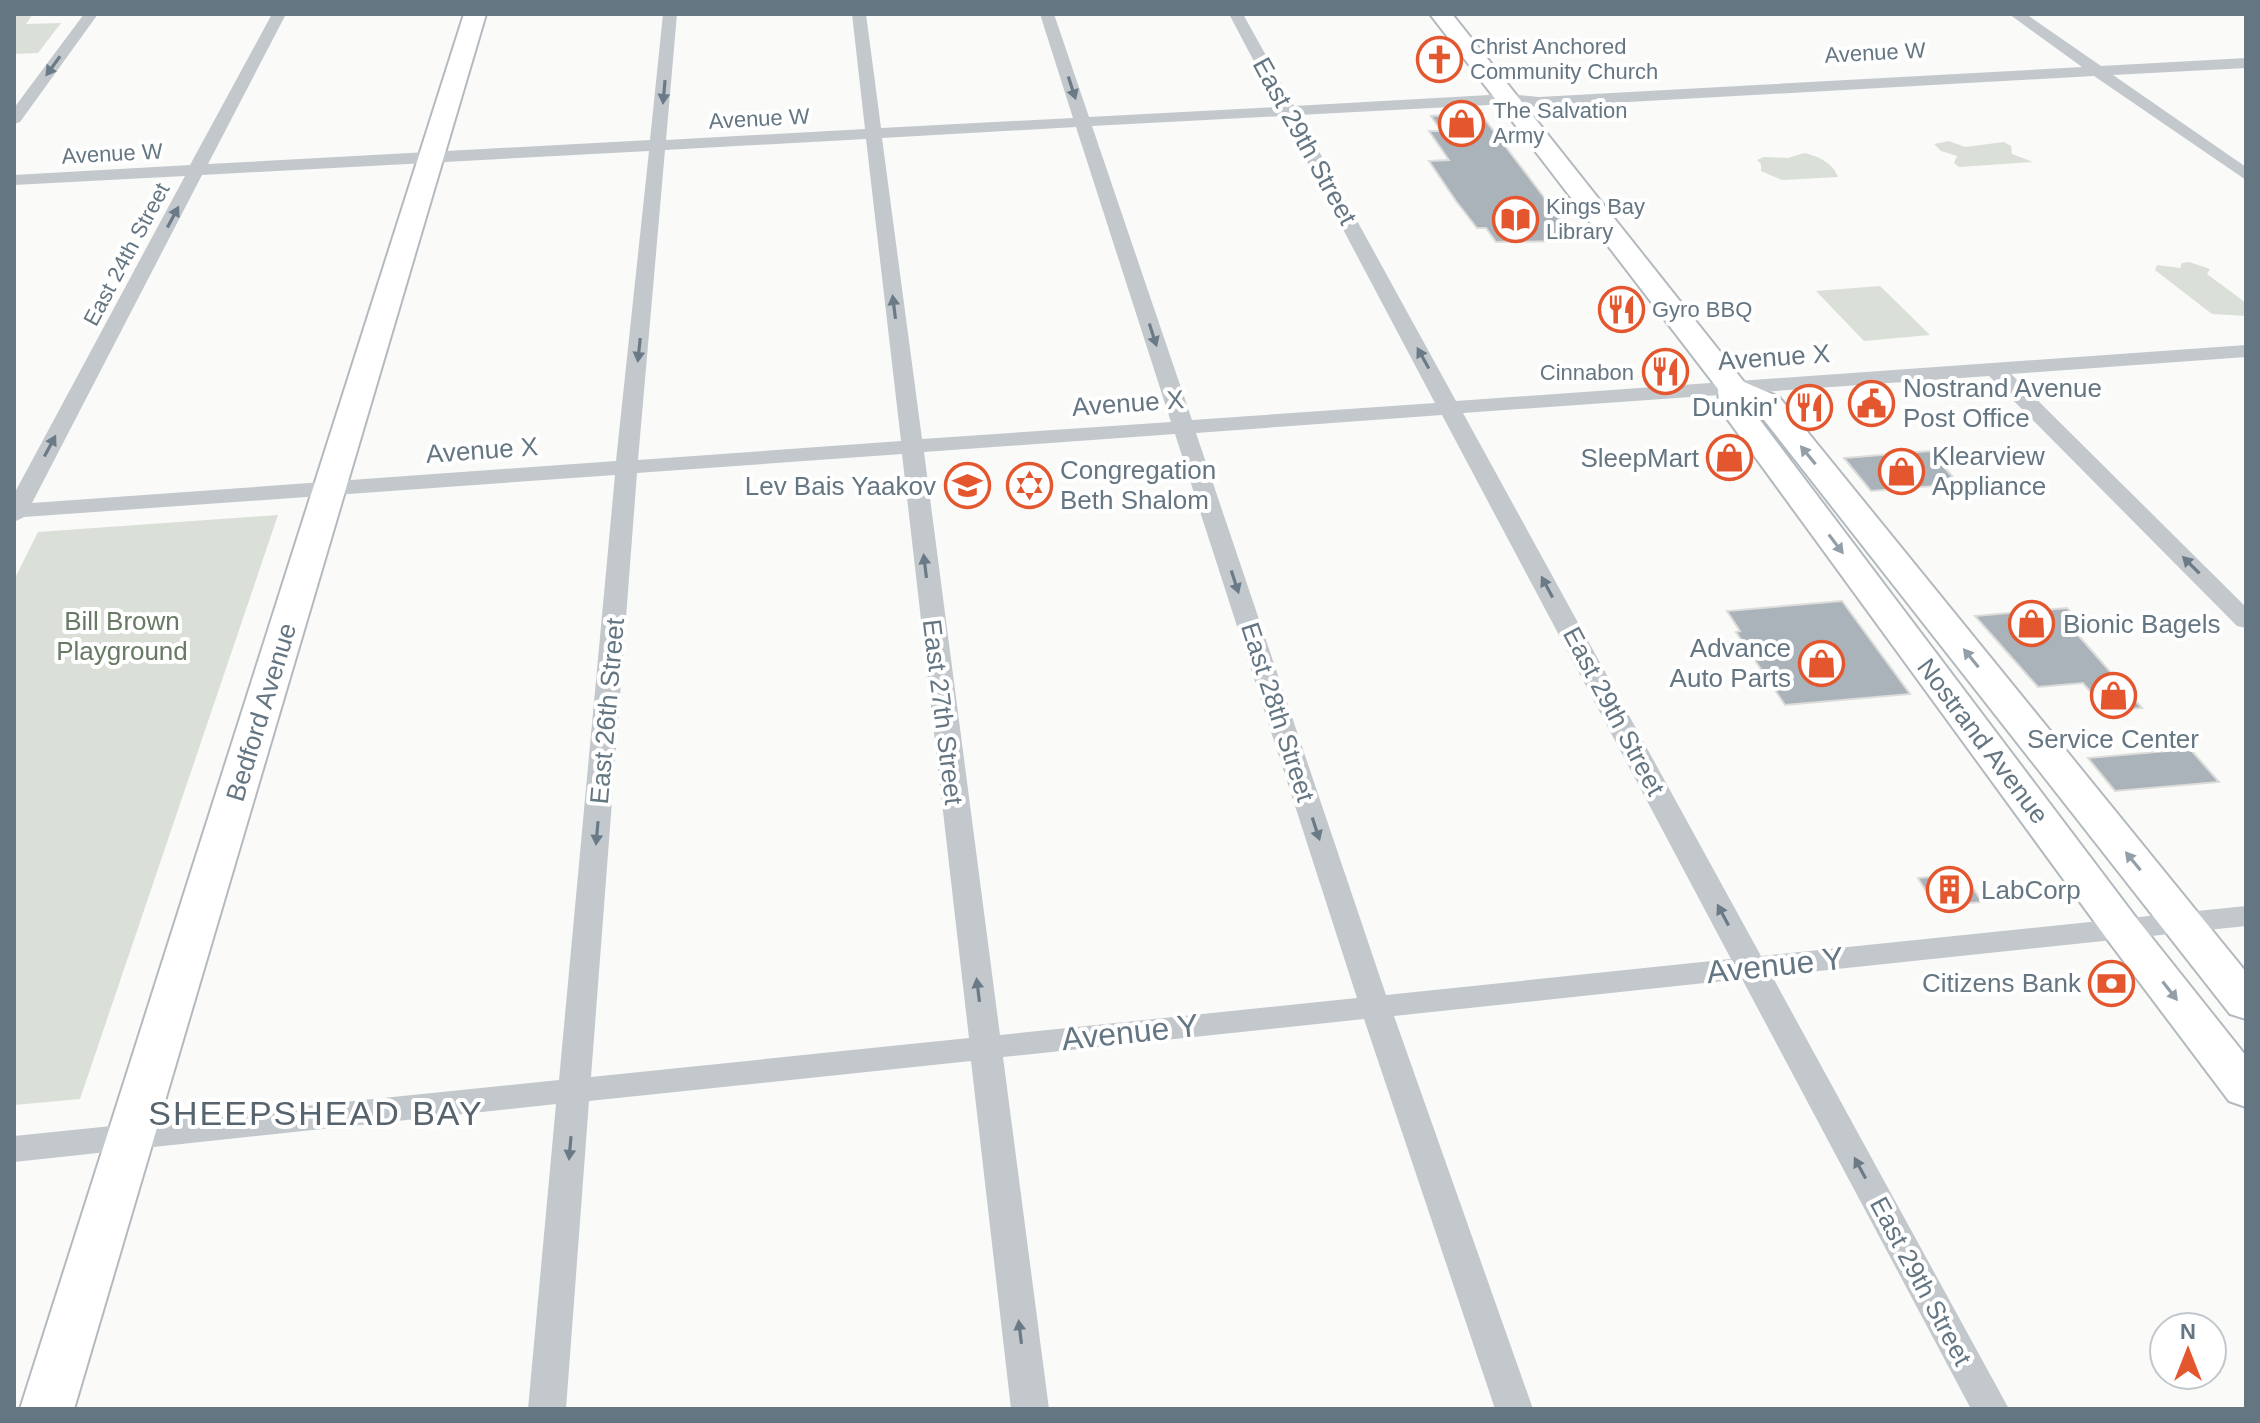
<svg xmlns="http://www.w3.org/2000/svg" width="2260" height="1423" viewBox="0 0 2260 1423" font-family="Helvetica,sans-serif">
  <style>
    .green { fill: #dadfd7 }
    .building { fill: #aab3b9; stroke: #dcdcda; stroke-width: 2 }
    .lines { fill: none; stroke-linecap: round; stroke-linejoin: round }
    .secondary-casing { stroke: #b3babf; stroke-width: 4 }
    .street { fill: #c3c8cc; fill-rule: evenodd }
    .secondary { fill: #fff; fill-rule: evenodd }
    .oneway { fill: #6a7a87 }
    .oneway2 { fill: #939fa8 }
    .labels { text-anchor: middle; stroke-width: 8; stroke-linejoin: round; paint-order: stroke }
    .far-poi-label { font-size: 22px; fill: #657683; stroke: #fff; text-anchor: start }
    .far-street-label { font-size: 22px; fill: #657683; stroke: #fff }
    .street-label { font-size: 26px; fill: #657683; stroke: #fff }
    .poi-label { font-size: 26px; fill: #657683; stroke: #fff; text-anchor: start }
    .park-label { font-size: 26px; fill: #687a64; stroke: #fff }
    .near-street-label { font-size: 32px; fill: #657683; stroke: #fff }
    .near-neighbourhood-label { font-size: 34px; letter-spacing: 2px; fill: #57646e; stroke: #fff }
  </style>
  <rect width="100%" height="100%" fill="#fafaf8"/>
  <!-- green -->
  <g class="green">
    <path d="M14 14H33L26 24 61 23 38 53 14 54Z"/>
    <path d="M1949 141 1965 147 2004 142 2011 146 2012 154 2033 162 1959 167 1954 163 1957 156 1941 151 1934 144Z"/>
    <path d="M1804 153C1818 156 1833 163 1838 177L1782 180 1761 171V164L1757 160 1764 157 1788 158Z"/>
    <path d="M2189 262 2210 269 2207 274 2246 303V316L2212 314 2155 270 2157 265 2180 268 2182 263Z"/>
    <path d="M1880 286 1930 335 1864 341 1816 291Z"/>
    <path d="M278 515 80 1099 14 1105V580L38 532Z"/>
  </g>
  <!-- building -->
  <g class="building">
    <path d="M1480 113 1543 196 1575 241 1496 242 1486 228H1477L1456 201 1429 161 1449 160 1429 131H1441L1431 116Z"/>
    <path d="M1930 451 1959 484 1871 491 1844 458Z"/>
    <path d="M1842 601 1910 694 1785 705 1736 632 1740 631 1727 611Z"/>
    <path d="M2067 608 2090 633 2077 634 2142 708 2107 711 2083 683 2038 687 1975 616Z"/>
    <path d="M2190 749 2219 782 2115 791 2088 758Z"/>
    <path d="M1964 874 1982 902 1935 906 1918 878Z"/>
  </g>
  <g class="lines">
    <defs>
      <g id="secondary">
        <path d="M464 14H486L74 1409H20Z"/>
        <path d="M1430 14H1452L1744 382 1779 397 2246 972V1019L2230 1014 1757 411 1751 408 2137 919 2246 1056V1107L2229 1101 2107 939 1723 413 1719 406 1718 389Z"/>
      </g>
    </defs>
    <!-- secondary casing -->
    <use href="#secondary" class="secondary-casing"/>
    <!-- street -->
    <g class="street">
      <path d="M84 14H98L20 122 14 124V108Z"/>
      <path d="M272 14H286L208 164 650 140 663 14H677L666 140 865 129 852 14H866L881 128 1073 118 1040 14H1054L1089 117 1278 107 1229 14H1243L1294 106 1507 94 1539 97 2082 67 2009 14H2026L2101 66 2246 58V68L2113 75 2246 167V180L2094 76 1539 107 1507 104 1299 115 1456 401 2246 345V357L2011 374 2246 607V628L2237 626 1989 376 1463 413 1761 956 2246 906V926L1772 976 2009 1409H1971L1742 979 1394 1016 1533 1409H1495L1364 1019 1003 1057 1049 1409H1011L971 1061 589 1101 566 1409H528L556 1104 14 1162V1136L559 1080 615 475 24 517 14 522V494L185 176 14 185V175L190 165ZM1283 116 1435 403 1192 420 1092 126ZM1076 127 1171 422 922 439 882 138ZM866 139 901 441 638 460 665 150ZM649 151 616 461 32 503 202 175ZM1442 415 1731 959 1386 995 1196 433ZM1175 434 1357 998 1000 1035 924 452ZM902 454 969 1038 591 1077 637 473Z"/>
    </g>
    <!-- secondary -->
    <use href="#secondary" class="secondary"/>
  </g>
  <!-- one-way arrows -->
  <defs><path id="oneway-solid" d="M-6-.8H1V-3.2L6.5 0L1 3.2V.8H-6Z" transform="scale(2)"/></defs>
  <g class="oneway">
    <use href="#oneway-solid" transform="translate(53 66) rotate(126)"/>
    <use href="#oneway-solid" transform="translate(1072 88) rotate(72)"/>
    <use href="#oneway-solid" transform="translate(664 92) rotate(95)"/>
    <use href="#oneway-solid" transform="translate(173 217) rotate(-62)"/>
    <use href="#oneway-solid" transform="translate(894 307) rotate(-97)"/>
    <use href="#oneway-solid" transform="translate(1153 335) rotate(72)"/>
    <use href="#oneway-solid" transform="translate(639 350) rotate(96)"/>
    <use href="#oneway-solid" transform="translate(1423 358) rotate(-119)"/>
    <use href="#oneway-solid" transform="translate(50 446) rotate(-62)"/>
    <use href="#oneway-solid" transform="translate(2191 565) rotate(-135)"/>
    <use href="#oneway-solid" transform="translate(925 566) rotate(-97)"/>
    <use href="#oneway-solid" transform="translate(1235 582) rotate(72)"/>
    <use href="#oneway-solid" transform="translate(1547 587) rotate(-118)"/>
    <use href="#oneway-solid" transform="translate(1316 829) rotate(72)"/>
    <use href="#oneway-solid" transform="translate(597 833) rotate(95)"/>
    <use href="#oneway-solid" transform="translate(1723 915) rotate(-118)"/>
    <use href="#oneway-solid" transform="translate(978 990) rotate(-97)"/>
    <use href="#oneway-solid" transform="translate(570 1148) rotate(95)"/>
    <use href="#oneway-solid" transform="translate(1860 1168) rotate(-118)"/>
    <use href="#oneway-solid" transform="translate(1020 1332) rotate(-97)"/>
  </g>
  <g class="oneway2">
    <use href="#oneway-solid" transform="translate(1808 455) rotate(-129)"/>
    <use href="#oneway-solid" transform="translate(1836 544) rotate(53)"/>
    <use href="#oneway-solid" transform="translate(1971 658) rotate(-129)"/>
    <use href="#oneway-solid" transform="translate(2133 861) rotate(-129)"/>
    <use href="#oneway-solid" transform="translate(2170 991) rotate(52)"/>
  </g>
  <!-- icons -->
  <defs>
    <symbol id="church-ring" viewBox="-11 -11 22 22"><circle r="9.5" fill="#fff" stroke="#e4572e" stroke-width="1.5"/><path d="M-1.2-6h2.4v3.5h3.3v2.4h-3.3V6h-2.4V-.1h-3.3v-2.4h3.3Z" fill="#e4572e"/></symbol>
    <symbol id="shop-ring" viewBox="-11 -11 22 22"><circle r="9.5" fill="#fff" stroke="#e4572e" stroke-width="1.5"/><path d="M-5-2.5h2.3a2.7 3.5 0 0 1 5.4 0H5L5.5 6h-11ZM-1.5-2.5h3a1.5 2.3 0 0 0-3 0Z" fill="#e4572e"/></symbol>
    <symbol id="library-ring" viewBox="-11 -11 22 22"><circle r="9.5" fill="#fff" stroke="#e4572e" stroke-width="1.5"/><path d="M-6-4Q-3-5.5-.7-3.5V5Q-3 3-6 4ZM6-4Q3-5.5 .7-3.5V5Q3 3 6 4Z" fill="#e4572e"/></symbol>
    <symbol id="restaurant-ring" viewBox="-11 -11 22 22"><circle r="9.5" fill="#fff" stroke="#e4572e" stroke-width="1.5"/><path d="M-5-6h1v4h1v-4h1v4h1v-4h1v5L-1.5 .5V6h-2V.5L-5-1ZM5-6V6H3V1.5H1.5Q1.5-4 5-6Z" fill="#e4572e"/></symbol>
    <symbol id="civic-ring" viewBox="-11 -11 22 22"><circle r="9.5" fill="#fff" stroke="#e4572e" stroke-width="1.5"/><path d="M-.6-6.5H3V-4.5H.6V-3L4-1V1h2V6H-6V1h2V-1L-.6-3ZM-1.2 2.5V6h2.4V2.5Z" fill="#e4572e"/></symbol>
    <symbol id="synagogue-ring" viewBox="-11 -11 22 22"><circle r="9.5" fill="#fff" stroke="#e4572e" stroke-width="1.5"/><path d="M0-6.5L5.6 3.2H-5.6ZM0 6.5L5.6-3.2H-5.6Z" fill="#e4572e"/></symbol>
    <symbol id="school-ring" viewBox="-11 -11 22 22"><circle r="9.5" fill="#fff" stroke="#e4572e" stroke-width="1.5"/><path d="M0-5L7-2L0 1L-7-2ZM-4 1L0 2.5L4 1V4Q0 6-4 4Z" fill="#e4572e"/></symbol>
    <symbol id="building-ring" viewBox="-11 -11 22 22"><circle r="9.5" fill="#fff" stroke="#e4572e" stroke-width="1.5"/><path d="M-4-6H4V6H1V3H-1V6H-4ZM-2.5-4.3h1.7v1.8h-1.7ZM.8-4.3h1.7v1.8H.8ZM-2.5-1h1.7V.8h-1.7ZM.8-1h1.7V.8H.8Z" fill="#e4572e"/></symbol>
    <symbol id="bank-ring" viewBox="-11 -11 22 22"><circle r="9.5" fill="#fff" stroke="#e4572e" stroke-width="1.5"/><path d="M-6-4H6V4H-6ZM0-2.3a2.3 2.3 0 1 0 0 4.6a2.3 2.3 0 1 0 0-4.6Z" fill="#e4572e"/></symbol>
  </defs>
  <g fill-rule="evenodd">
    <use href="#church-ring" x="1414" y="34" width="51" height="51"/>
    <use href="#shop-ring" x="1436" y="98" width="51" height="51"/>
    <use href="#library-ring" x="1490" y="194" width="51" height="51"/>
    <use href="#restaurant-ring" x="1596" y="284" width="51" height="51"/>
    <use href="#restaurant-ring" x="1640" y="346" width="51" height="51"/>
    <use href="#civic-ring" x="1846" y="378" width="51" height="51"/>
    <use href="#restaurant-ring" x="1784" y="382" width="51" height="51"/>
    <use href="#shop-ring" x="1704" y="432" width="51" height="51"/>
    <use href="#shop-ring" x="1876" y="446" width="51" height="51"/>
    <use href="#synagogue-ring" x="1004" y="460" width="51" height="51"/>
    <use href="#school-ring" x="942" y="460" width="51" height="51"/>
    <use href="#shop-ring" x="2006" y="598" width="51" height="51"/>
    <use href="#shop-ring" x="1796" y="638" width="51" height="51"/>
    <use href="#shop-ring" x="2088" y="670" width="51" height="51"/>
    <use href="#building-ring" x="1924" y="864" width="51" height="51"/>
    <use href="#bank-ring" x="2086" y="958" width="51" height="51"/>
  </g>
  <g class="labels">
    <!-- far-poi labels -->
    <g class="far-poi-label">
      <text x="1470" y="54">Christ Anchored<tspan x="1470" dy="25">Community Church</tspan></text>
      <text x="1493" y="118">The Salvation<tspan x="1493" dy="25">Army</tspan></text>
      <text x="1546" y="214">Kings Bay<tspan x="1546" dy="25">Library</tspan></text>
      <text x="1652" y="317">Gyro BBQ</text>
      <text x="1634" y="380" text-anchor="end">Cinnabon</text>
    </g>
    <!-- far-street labels -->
    <g class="far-street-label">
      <text transform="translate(1875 52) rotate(-3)" y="8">Avenue W</text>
      <text transform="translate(759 118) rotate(-3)" y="8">Avenue W</text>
      <text transform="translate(112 153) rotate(-3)" y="8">Avenue W</text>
      <text transform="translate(126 254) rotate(-62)" y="8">East 24th Street</text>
    </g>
    <!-- street labels -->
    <g class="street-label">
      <text transform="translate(1305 141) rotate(61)" y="9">East 29th Street</text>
      <text transform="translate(1774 357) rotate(-4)" y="9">Avenue X</text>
      <text transform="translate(1128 403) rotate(-4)" y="9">Avenue X</text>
      <text transform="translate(482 450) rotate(-4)" y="9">Avenue X</text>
      <text transform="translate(607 711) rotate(-85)" y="9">East 26th Street</text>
      <text transform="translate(1614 711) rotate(62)" y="9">East 29th Street</text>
      <text transform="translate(261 712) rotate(-73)" y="9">Bedford Avenue</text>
      <text transform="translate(943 712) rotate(83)" y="9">East 27th Street</text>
      <text transform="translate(1278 712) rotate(72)" y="9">East 28th Street</text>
      <text transform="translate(1983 741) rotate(53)" y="9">Nostrand Avenue</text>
      <text transform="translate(1921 1281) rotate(62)" y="9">East 29th Street</text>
    </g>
    <!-- poi labels -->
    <g class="poi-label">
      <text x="1903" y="397">Nostrand Avenue<tspan x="1903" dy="30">Post Office</tspan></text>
      <text x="1778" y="416" text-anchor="end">Dunkin'</text>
      <text x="1932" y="465">Klearview<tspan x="1932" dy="30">Appliance</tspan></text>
      <text x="1699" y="467" text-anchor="end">SleepMart</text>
      <text x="1060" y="479">Congregation<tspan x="1060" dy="30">Beth Shalom</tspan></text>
      <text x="936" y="495" text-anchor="end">Lev Bais Yaakov</text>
      <text x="2063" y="633">Bionic Bagels</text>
      <text x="1791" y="657" text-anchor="end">Advance<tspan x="1791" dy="30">Auto Parts</tspan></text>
      <text x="2113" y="748" text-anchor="middle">Service Center</text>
      <text x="1981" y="899">LabCorp</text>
      <text x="2081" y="992" text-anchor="end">Citizens Bank</text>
    </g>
    <!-- park labels -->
    <g class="park-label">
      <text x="122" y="630">Bill Brown<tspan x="122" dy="30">Playground</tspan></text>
    </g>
    <!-- near-street labels -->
    <g class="near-street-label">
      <text transform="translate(1775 965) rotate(-6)" y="11">Avenue Y</text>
      <text transform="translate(1130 1032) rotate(-6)" y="11">Avenue Y</text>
    </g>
    <!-- near-neighbourhood labels -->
    <g class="near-neighbourhood-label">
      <text x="316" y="1125">SHEEPSHEAD BAY</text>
    </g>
  </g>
  <!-- border -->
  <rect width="2260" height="1423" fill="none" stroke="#657683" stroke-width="32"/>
  <!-- north arrow -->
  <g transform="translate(2188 1351)"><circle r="38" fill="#ffffff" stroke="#c1c8cd" stroke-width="2"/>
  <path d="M0-6L14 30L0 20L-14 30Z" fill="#e4572e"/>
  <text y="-12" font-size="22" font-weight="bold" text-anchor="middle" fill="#657683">N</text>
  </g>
</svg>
